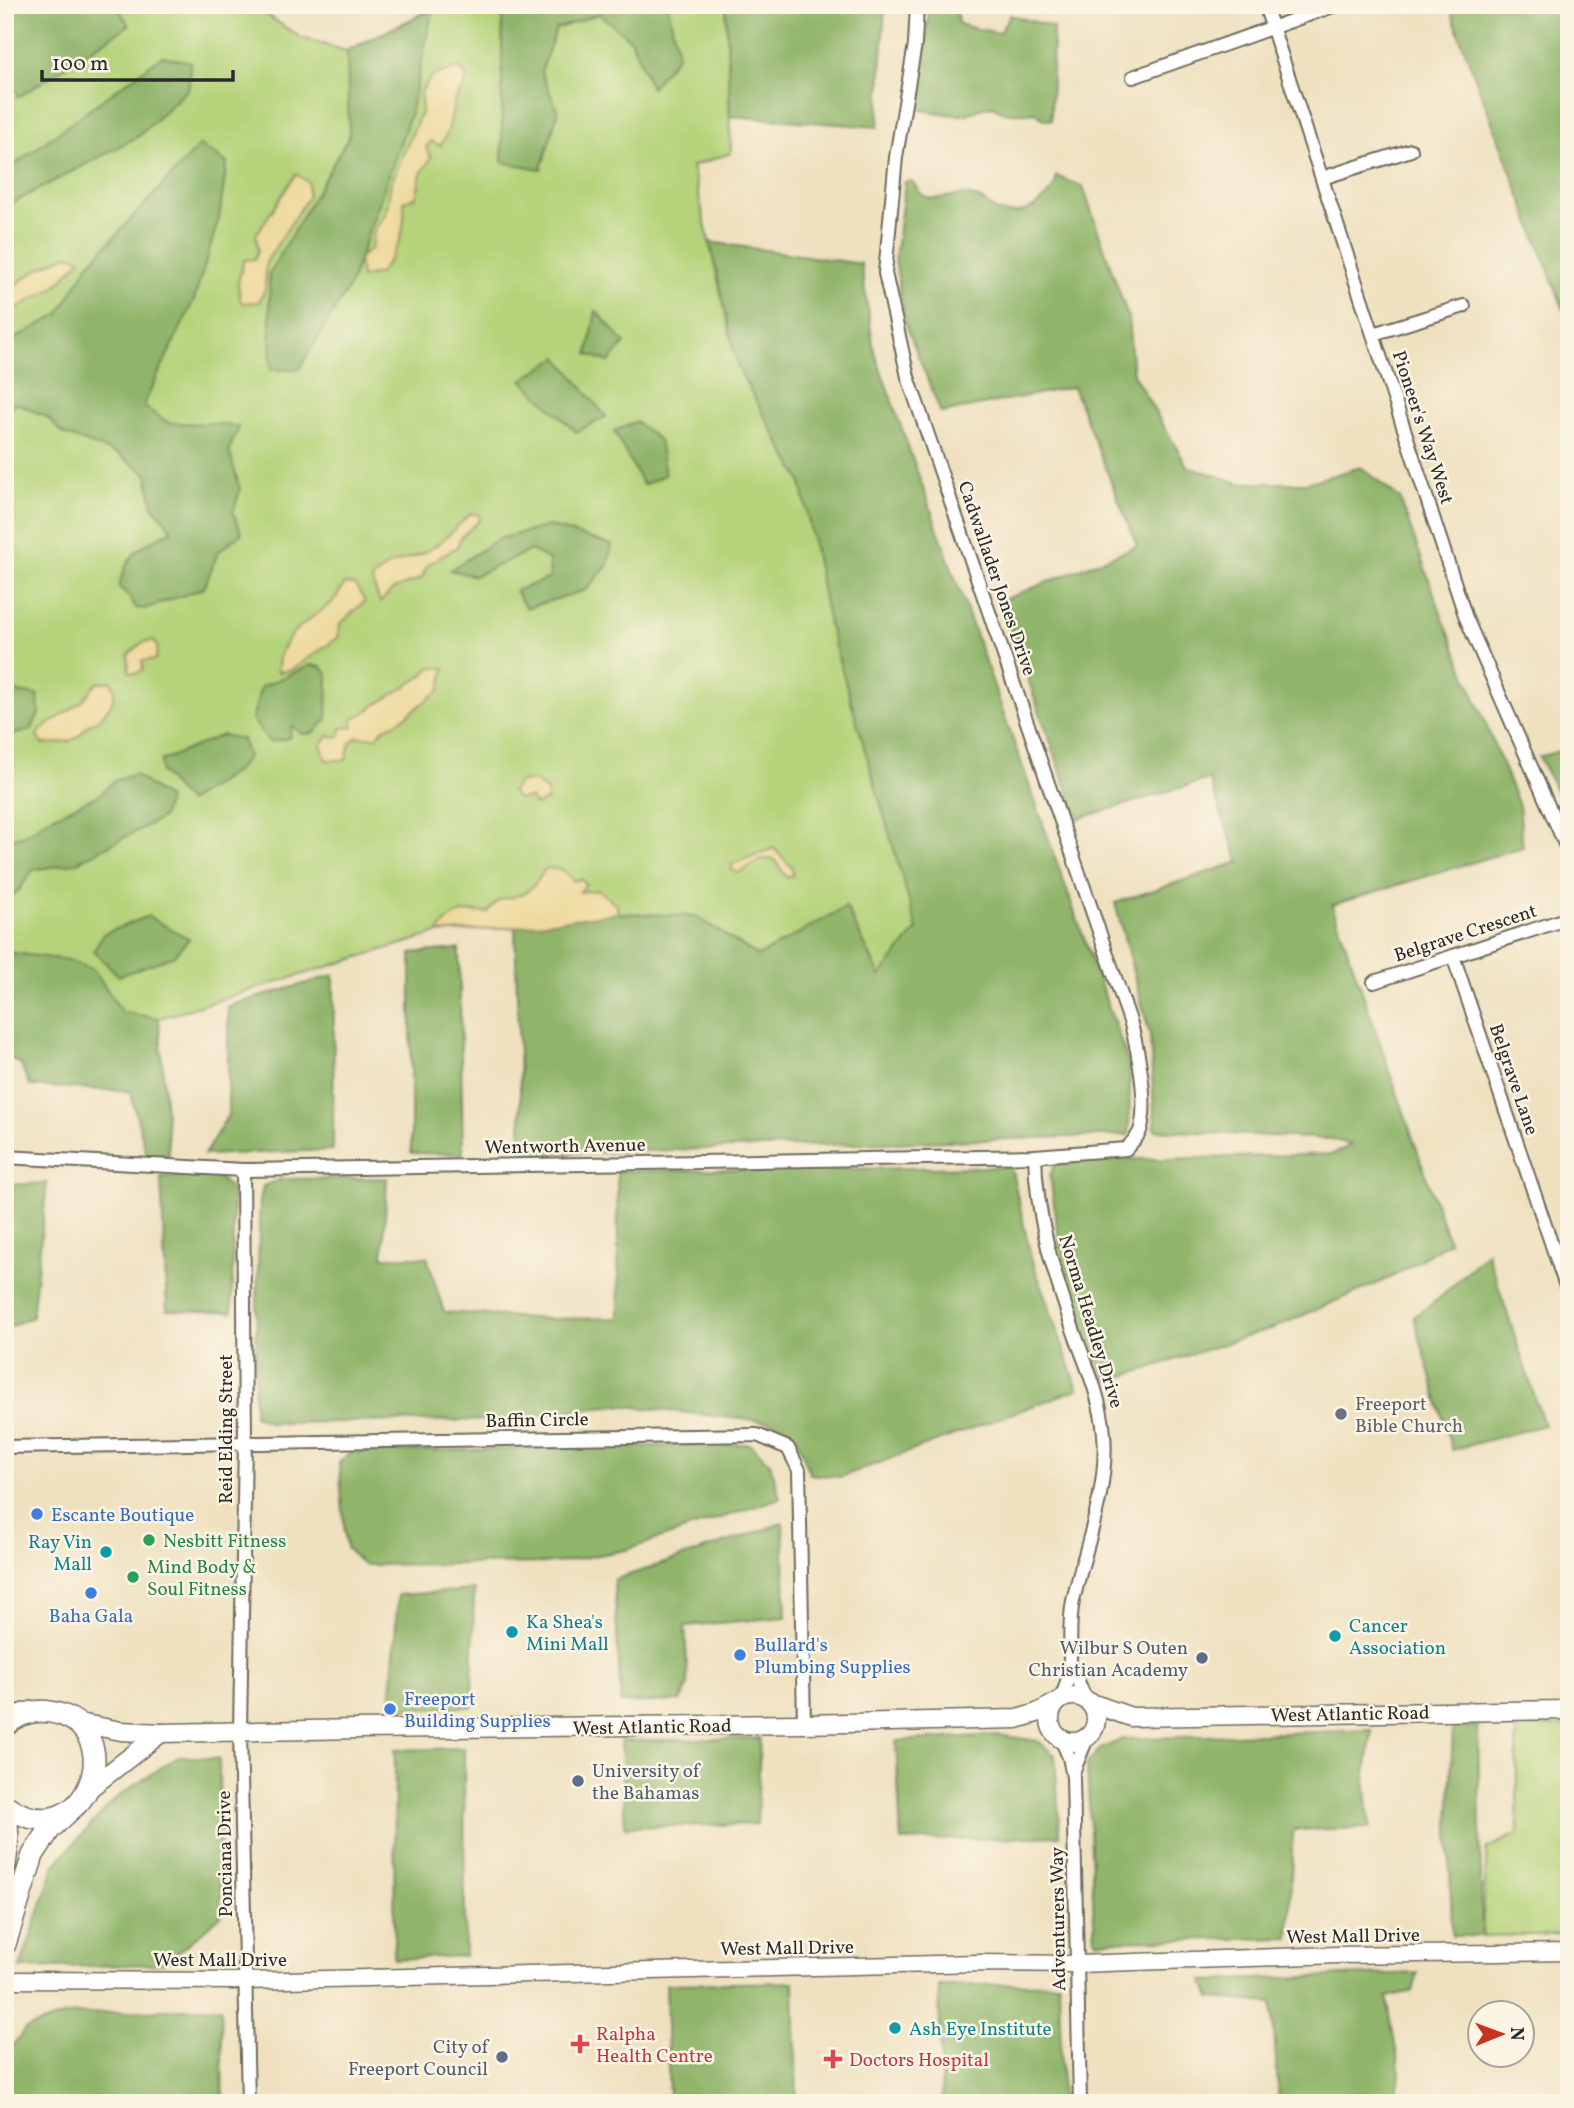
<svg xmlns="http://www.w3.org/2000/svg" width="1574" height="2108" viewBox="0 0 1574 2108" font-family="Vollkorn,serif">
  <style>
    .green { fill: #b5d37a; stroke: #707f52; stroke-width: 2 }
    .forest { fill: #90b56a; stroke: #5e704a; stroke-width: 2 }
    .sand { fill: #eeda9e; stroke: #8c8264; stroke-width: 2 }
    .lines { fill: none; stroke-linecap: round; stroke-linejoin: round }
    .minor-casing { stroke: #706b5f; stroke-width: 16 }
    .tertiary-casing { stroke: #706b5f; stroke-width: 19 }
    .secondary-casing { stroke: #706b5f; stroke-width: 21 }
    .primary-casing { stroke: #706b5f; stroke-width: 24 }
    .minor { stroke: #fff; stroke-width: 12 }
    .tertiary { stroke: #fff; stroke-width: 16 }
    .secondary { stroke: #fff; stroke-width: 18 }
    .primary { stroke: #fff; stroke-width: 21 }
    .worship-dot { fill: #6b7280; stroke: #fcf5e5; stroke-width: 2.5 }
    .shop-dot { fill: #3f7fe0; stroke: #fcf5e5; stroke-width: 2.5 }
    .leisure-dot { fill: #2e9e5b; stroke: #fcf5e5; stroke-width: 2.5 }
    .culture-dot { fill: #0f9aa8; stroke: #fcf5e5; stroke-width: 2.5 }
    .service-dot { fill: #5c6f8a; stroke: #fcf5e5; stroke-width: 2.5 }
    .health-dot { fill: #e0444e; stroke: #fcf5e5; stroke-width: 2.5 }
    .labels { text-anchor: middle; stroke-width: 5; stroke-linejoin: round; paint-order: stroke }
    .street-label { font-size: 19px; fill: #2b2b2b; stroke: #fcf5e5 }
    .worship-label { font-size: 19px; fill: #5b616d; stroke: #fcf5e5; text-anchor: start }
    .shop-label { font-size: 19px; fill: #366cbe; stroke: #fcf5e5; text-anchor: start }
    .leisure-label { font-size: 19px; fill: #27864d; stroke: #fcf5e5; text-anchor: start }
    .culture-label { font-size: 19px; fill: #0d838f; stroke: #fcf5e5; text-anchor: start }
    .service-label { font-size: 19px; fill: #4e5e75; stroke: #fcf5e5; text-anchor: end }
    .health-label { font-size: 19px; fill: #be3a42; stroke: #fcf5e5; text-anchor: start }
  </style>
  <rect width="100%" height="100%" fill="#fcf5e5"/>
  <filter id="ink" filterUnits="userSpaceOnUse"><feTurbulence type="fractalNoise" baseFrequency=".0143" numOctaves="2"/><feDisplacementMap in="SourceGraphic" scale="14" xChannelSelector="R" yChannelSelector="G"/><feConvolveMatrix kernelMatrix="1 2 1 2 8 2 1 2 1" color-interpolation-filters="sRGB"/></filter>
  <filter id="wash" filterUnits="userSpaceOnUse"><feTurbulence type="fractalNoise" baseFrequency=".00686" numOctaves="4" result="noise"/><feDisplacementMap in="SourceGraphic" scale="28" xChannelSelector="R" yChannelSelector="G"/><feGaussianBlur stdDeviation="1.57" result="paint"/><feColorMatrix in="noise" values="0 0 0 0 0 0 0 0 0 0 0 0 0 0 0 0 0 1.4 0 .05"/><feComposite in="paint" operator="in"/></filter>
  <g filter="url(#wash)">
    <rect width="100%" height="100%" fill="#efe1c0"/>
    <!-- green -->
    <g class="green">
      <path d="M116 5H252L300 37 346 51 432 9 433 5H726L731 153 692 166 738 368 801 481 830 629 918 929 880 977 846 907 758 956 695 916 609 913 515 927 438 933 124 1029 5 955V100L20 96 129 25Z"/>
      <path d="M1516 1726H1569V1934L1482 1936 1487 1848 1518 1834Z"/>
    </g>
    <!-- forest -->
    <g class="forest">
      <path d="M5 5H116L129 25 20 96 5 82Z"/>
      <path d="M502 5H668L678 55 651 88 631 40 599 14 556 29 541 72 558 112 541 169 502 162Z"/>
      <path d="M726 5H885L878 127 730 116Z"/>
      <path d="M930 5H952L957 13 958 23C971 30 985 29 999 33L1010 15 1053 27 1051 120 1044 119 1034 112C1021 114 1003 115 993 106 978 107 971 115 960 115 947 115 934 111 920 110L916 106Z"/>
      <path d="M1449 5H1569V324L1462 43Z"/>
      <path d="M433 9 410 115 350 285 299 369 271 370 269 274 349 136 347 51Z"/>
      <path d="M162 56 190 62 189 88 139 136 5 207 6 171Z"/>
      <path d="M200 145 227 163 219 218 194 300 143 406 169 423 218 424 239 427 229 450 240 490 233 513 242 533 218 552 204 588 144 609 136 608 128 595 119 587C128 549 141 547 172 530L153 506 147 474 118 454 63 434 47 417 16 403 5 412V344L59 314 88 265Z"/>
      <path d="M1056 176 1083 187 1128 317 1133 374 1187 466 1239 483H1306L1361 467 1400 499 1444 621 1519 806 1523 847 1332 905 1449 1242 1394 1276 1276 1327 1106 1382 1084 1328 1062 1259 1050 1176 1057 1159H1165L1333 1154 1351 1145 1332 1139 1155 1130 1150 1035 1115 903 1239 862 1209 779 1078 819 1000 601 1137 546 1073 387 941 413 904 320 895 259 905 182 912 181 922 195 928 198C942 200 958 193 971 196 982 198 986 204 994 209 1011 219 1032 211 1044 199 1051 192 1057 186 1056 176Z"/>
      <path d="M710 242 861 264 874 351 1130 1067 1129 1135 522 1155 515 927 609 913 695 916 758 956 846 907 880 976 917 929 830 629 801 481 738 368Z"/>
      <path d="M596 311 625 343 609 362 588 354Z"/>
      <path d="M558 357 606 417 576 432 522 380Z"/>
      <path d="M636 422 659 440 665 475 643 485 614 431Z"/>
      <path d="M549 526 612 545 608 565 586 590 526 608 515 591 550 578 549 560 531 550 475 576 450 570 498 539Z"/>
      <path d="M311 665 322 667 328 675 327 719 313 733 302 734 292 726 289 738 269 742 252 719 261 687Z"/>
      <path d="M5 690 38 695 39 713 31 730 5 737Z"/>
      <path d="M222 735 242 739 248 756 237 771 188 802 161 772V761Z"/>
      <path d="M1569 748V815L1539 757Z"/>
      <path d="M134 774 168 799 162 818 75 863 33 870 19 890 5 901V840L24 835 50 818 99 795 114 781Z"/>
      <path d="M148 916 189 939 173 956 119 976 94 951 103 934Z"/>
      <path d="M459 949 463 1154 411 1153V953Z"/>
      <path d="M5 952 68 960 94 970 122 1012 159 1018 169 1155 147 1156 130 1091 30 1086 20 1063 5 1056Z"/>
      <path d="M334 975 333 1150 204 1155 228 1115V1006Z"/>
      <path d="M1011 1167 1031 1257 1078 1389 841 1477 810 1474 797 1438 769 1422 617 1405 498 1420 270 1423 254 1415 260 1201 263 1186 282 1179 387 1178 383 1257H427L444 1312 547 1319 619 1318 617 1171Z"/>
      <path d="M215 1174 233 1191 232 1312 167 1310 161 1177Z"/>
      <path d="M47 1183 32 1317 5 1329V1185Z"/>
      <path d="M1487 1252 1544 1425 1452 1450 1414 1317 1442 1296Z"/>
      <path d="M750 1444 770 1463 780 1498 626 1550 556 1563 363 1565 346 1548 339 1463 351 1452Z"/>
      <path d="M783 1523 786 1617 685 1626 688 1685 680 1701 621 1703 614 1580Z"/>
      <path d="M474 1590 472 1707 390 1709 398 1595Z"/>
      <path d="M1478 1726 1482 1936H1452L1449 1827 1453 1727Z"/>
      <path d="M1372 1730 1365 1780 1370 1828 1293 1830 1289 1938 1095 1941 1087 1763 1100 1749 1123 1739Z"/>
      <path d="M998 1735 1037 1741 1055 1755 1060 1836 901 1841 896 1741Z"/>
      <path d="M760 1738 757 1824 625 1827 621 1741Z"/>
      <path d="M464 1748 465 1956 394 1959 395 1750Z"/>
      <path d="M178 1756 219 1759 221 1916 164 1964 20 1968 55 1864 116 1798Z"/>
      <path d="M1418 1973 1413 1991 1387 1997 1400 2074 1395 2103H1269L1279 2101 1272 2003 1211 1998 1203 1981Z"/>
      <path d="M794 1982 797 2103H669L666 1984Z"/>
      <path d="M1059 1983 1062 2103H942L939 1986Z"/>
      <path d="M221 2007 223 2103H5V2056L25 2029 65 2015Z"/>
    </g>
    <!-- sand -->
    <g class="sand">
      <path d="M459 68 467 75C465 94 456 93 454 104 450 122 451 129 440 146L431 141 426 147 431 158 421 174 416 197 404 201C406 234 399 247 380 273L361 278 359 258 371 249 374 231 386 213 391 183 422 110 420 93 432 76Z"/>
      <path d="M296 174 308 182V197L266 262 265 289 259 302 243 303 240 300 238 283 244 260 255 259 258 250 256 235Z"/>
      <path d="M67 255 81 259 55 287 5 314V292L38 269Z"/>
      <path d="M470 514H479L480 520 461 537 457 547 427 565 422 578 394 589 380 602 372 581C385 561 403 562 423 553 441 545 456 527 470 514Z"/>
      <path d="M345 584 355 585 365 601 340 624 338 638 291 670 278 672C276 639 305 622 328 606 335 601 340 591 345 584Z"/>
      <path d="M154 641 158 648 155 660 142 661 143 669 137 673 129 672 128 655 143 642Z"/>
      <path d="M429 668H445L440 690 400 721 385 728 376 737H357L350 743 346 760H326L321 745 328 736 339 737 341 728 353 727 352 720 422 676Z"/>
      <path d="M111 681C121 700 105 715 90 724 84 728 81 736 74 739 66 744 51 743 42 744L37 736 41 730 82 701 97 683Z"/>
      <path d="M535 781 547 792V800L536 805 530 798 518 799 511 792 520 782Z"/>
      <path d="M774 848 792 868 793 875 786 877 774 859H761L739 873 732 870V864Z"/>
      <path d="M546 868 562 870 574 881 581 879 586 884 580 892 598 890 616 904 618 913 515 927 438 933C450 913 465 910 487 913 505 891 500 903 522 894 533 890 539 878 546 868Z"/>
    </g>
  </g>
  <g filter="url(#ink)">
    <g class="lines">
      <defs>
        <g id="minor">
          <path d="M1265 5 1466 618 1569 853"/>
          <path d="M1133 77 1336 5"/>
          <path d="M1322 178 1411 150"/>
          <path d="M1373 334 1464 306"/>
          <path d="M1453 956 1569 1295"/>
          <path d="M1374 982 1569 918"/>
          <path d="M1035 1156C1036 1217 1054 1274 1074 1332 1086 1365 1101 1398 1104 1434 1109 1489 1085 1547 1073 1601 1066 1634 1077 1668 1060 1700"/>
          <path d="M5 1157 243 1170 1035 1156 1126 1149C1130 1144 1138 1137 1140 1131 1149 1104 1138 1051 1131 1024L908 377 885 273 896 157 915 44 917 5"/>
          <path d="M243 1170 245 1442 240 1731 248 2103"/>
          <path d="M5 1447 757 1435 788 1448 799 1470 804 1724"/>
          <path d="M1073 1669 1085 1698"/>
          <path d="M1061 1739 1069 1757 1073 1777 1080 2103"/>
          <path d="M1074 1770 1087 1738"/>
        </g>
        <path id="tertiary" d="M5 1980 246 1981 978 1963 1077 1964 1338 1955 1569 1952"/>
        <g id="secondary">
          <circle cx="1073" cy="1719" r="23"/>
          <path d="M1091 1703 1131 1717 1569 1710"/>
          <path d="M74 1722 121 1731 161 1733 358 1729 804 1724 1017 1719 1037 1713 1056 1703"/>
          <path d="M90 1788 161 1733"/>
        </g>
        <g id="primary">
          <path d="M5 1726C17 1715 33 1709 50 1712 134 1725 86 1862 5 1805"/>
          <path d="M5 1865 8 1840 6 1806"/>
          <path d="M5 1944 33 1855 50 1829 67 1813"/>
        </g>
      </defs>
      <!-- minor casing -->
      <use href="#minor" class="minor-casing"/>
      <!-- tertiary casing -->
      <use href="#tertiary" class="tertiary-casing"/>
      <!-- secondary casing -->
      <use href="#secondary" class="secondary-casing"/>
      <!-- primary casing -->
      <use href="#primary" class="primary-casing"/>
      <!-- minor -->
      <use href="#minor" class="minor"/>
      <!-- tertiary -->
      <use href="#tertiary" class="tertiary"/>
      <!-- secondary -->
      <use href="#secondary" class="secondary"/>
      <!-- primary -->
      <use href="#primary" class="primary"/>
    </g>
  </g>
  <!-- markers -->
  <circle class="worship-dot" cx="1341" cy="1414" r="7"/>
  <g class="shop-dot">
    <circle cx="37" cy="1514" r="7"/>
    <circle cx="91" cy="1593" r="7"/>
    <circle cx="740" cy="1655" r="7"/>
    <circle cx="390" cy="1709" r="7"/>
  </g>
  <g class="leisure-dot">
    <circle cx="149" cy="1540" r="7"/>
    <circle cx="133" cy="1577" r="7"/>
  </g>
  <g class="culture-dot">
    <circle cx="106" cy="1552" r="7"/>
    <circle cx="512" cy="1632" r="7"/>
    <circle cx="1335" cy="1636" r="7"/>
    <circle cx="895" cy="2028" r="7"/>
  </g>
  <g class="service-dot">
    <circle cx="1202" cy="1658" r="7"/>
    <circle cx="578" cy="1781" r="7"/>
    <circle cx="502" cy="2057" r="7"/>
  </g>
  <g class="health-dot">
    <path d="M576.5 2033.5h7v7h7v7h-7v7h-7v-7h-7v-7h7z"/>
    <path d="M829.5 2048.5h7v7h7v7h-7v7h-7v-7h-7v-7h7z"/>
  </g>
  <g class="labels">
    <!-- street labels -->
    <g class="street-label">
      <text transform="translate(1424 427) rotate(72)" y="7">Pioneer's Way West</text>
      <text transform="translate(998 578) rotate(71)" y="7">Cadwallader Jones Drive</text>
      <text transform="translate(1465 932) rotate(-18)" y="7">Belgrave Crescent</text>
      <text transform="translate(1515 1079) rotate(71)" y="7">Belgrave Lane</text>
      <text transform="translate(565 1145) rotate(-1)" y="7">Wentworth Avenue</text>
      <text transform="translate(1092 1321) rotate(73)" y="7">Norma Headley Drive</text>
      <text transform="translate(537 1419) rotate(-1)" y="7">Baffin Circle</text>
      <text transform="translate(225 1429) rotate(-90)" y="7">Reid Elding Street</text>
      <text transform="translate(1350 1713) rotate(-1)" y="7">West Atlantic Road</text>
      <text transform="translate(652 1726) rotate(-1)" y="7">West Atlantic Road</text>
      <text transform="translate(224 1854) rotate(-91)" y="7">Ponciana Drive</text>
      <text transform="translate(1057 1919) rotate(-91)" y="7">Adventurers Way</text>
      <text transform="translate(1353 1935) rotate(-1)" y="7">West Mall Drive</text>
      <text transform="translate(787 1947) rotate(-1)" y="7">West Mall Drive</text>
      <text x="220" y="1966">West Mall Drive</text>
    </g>
    <!-- worship labels -->
    <g class="worship-label">
      <text x="1355" y="1410">Freeport<tspan x="1355" dy="22">Bible Church</tspan></text>
    </g>
    <!-- shop labels -->
    <g class="shop-label">
      <text x="51" y="1521">Escante Boutique</text>
      <text x="91" y="1622" text-anchor="middle">Baha Gala</text>
      <text x="754" y="1651">Bullard's<tspan x="754" dy="22">Plumbing Supplies</tspan></text>
      <text x="404" y="1705">Freeport<tspan x="404" dy="22">Building Supplies</tspan></text>
    </g>
    <!-- leisure labels -->
    <g class="leisure-label">
      <text x="163" y="1547">Nesbitt Fitness</text>
      <text x="147" y="1573">Mind Body &amp;<tspan x="147" dy="22">Soul Fitness</tspan></text>
    </g>
    <!-- culture labels -->
    <g class="culture-label">
      <text x="92" y="1548" text-anchor="end">Ray Vin<tspan x="92" dy="22">Mall</tspan></text>
      <text x="526" y="1628">Ka Shea's<tspan x="526" dy="22">Mini Mall</tspan></text>
      <text x="1349" y="1632">Cancer<tspan x="1349" dy="22">Association</tspan></text>
      <text x="909" y="2035">Ash Eye Institute</text>
    </g>
    <!-- service labels -->
    <g class="service-label">
      <text x="1188" y="1654">Wilbur S Outen<tspan x="1188" dy="22">Christian Academy</tspan></text>
      <text x="592" y="1777" text-anchor="start">University of<tspan x="592" dy="22">the Bahamas</tspan></text>
      <text x="488" y="2053">City of<tspan x="488" dy="22">Freeport Council</tspan></text>
    </g>
    <!-- health labels -->
    <g class="health-label">
      <text x="596" y="2040">Ralpha<tspan x="596" dy="22">Health Centre</tspan></text>
      <text x="849" y="2066">Doctors Hospital</text>
    </g>
  </g>
  <!-- margin -->
  <rect width="1574" height="2108" fill="none" stroke="#fcf5e5" stroke-width="28"/>
  <!-- north arrow -->
  <g transform="translate(1501 2034) rotate(89)"><circle r="33" fill="#fcf5e5" stroke="#a8a49b" stroke-width="2"/>
  <path d="M0-5L12 26L0 18L-12 26Z" fill="#c8321e"/>
  <text y="-10" font-size="19" font-weight="bold" text-anchor="middle" fill="#2b2b2b">N</text>
  </g>
  <!-- scale -->
  <path d="M42 70v10h191v-10" fill="none" stroke="#2b2b2b" stroke-width="3.5"/>
  <text x="52" y="70" font-size="21" fill="#2b2b2b" stroke="#fcf5e5" stroke-width="5" paint-order="stroke">100 m</text>
</svg>
